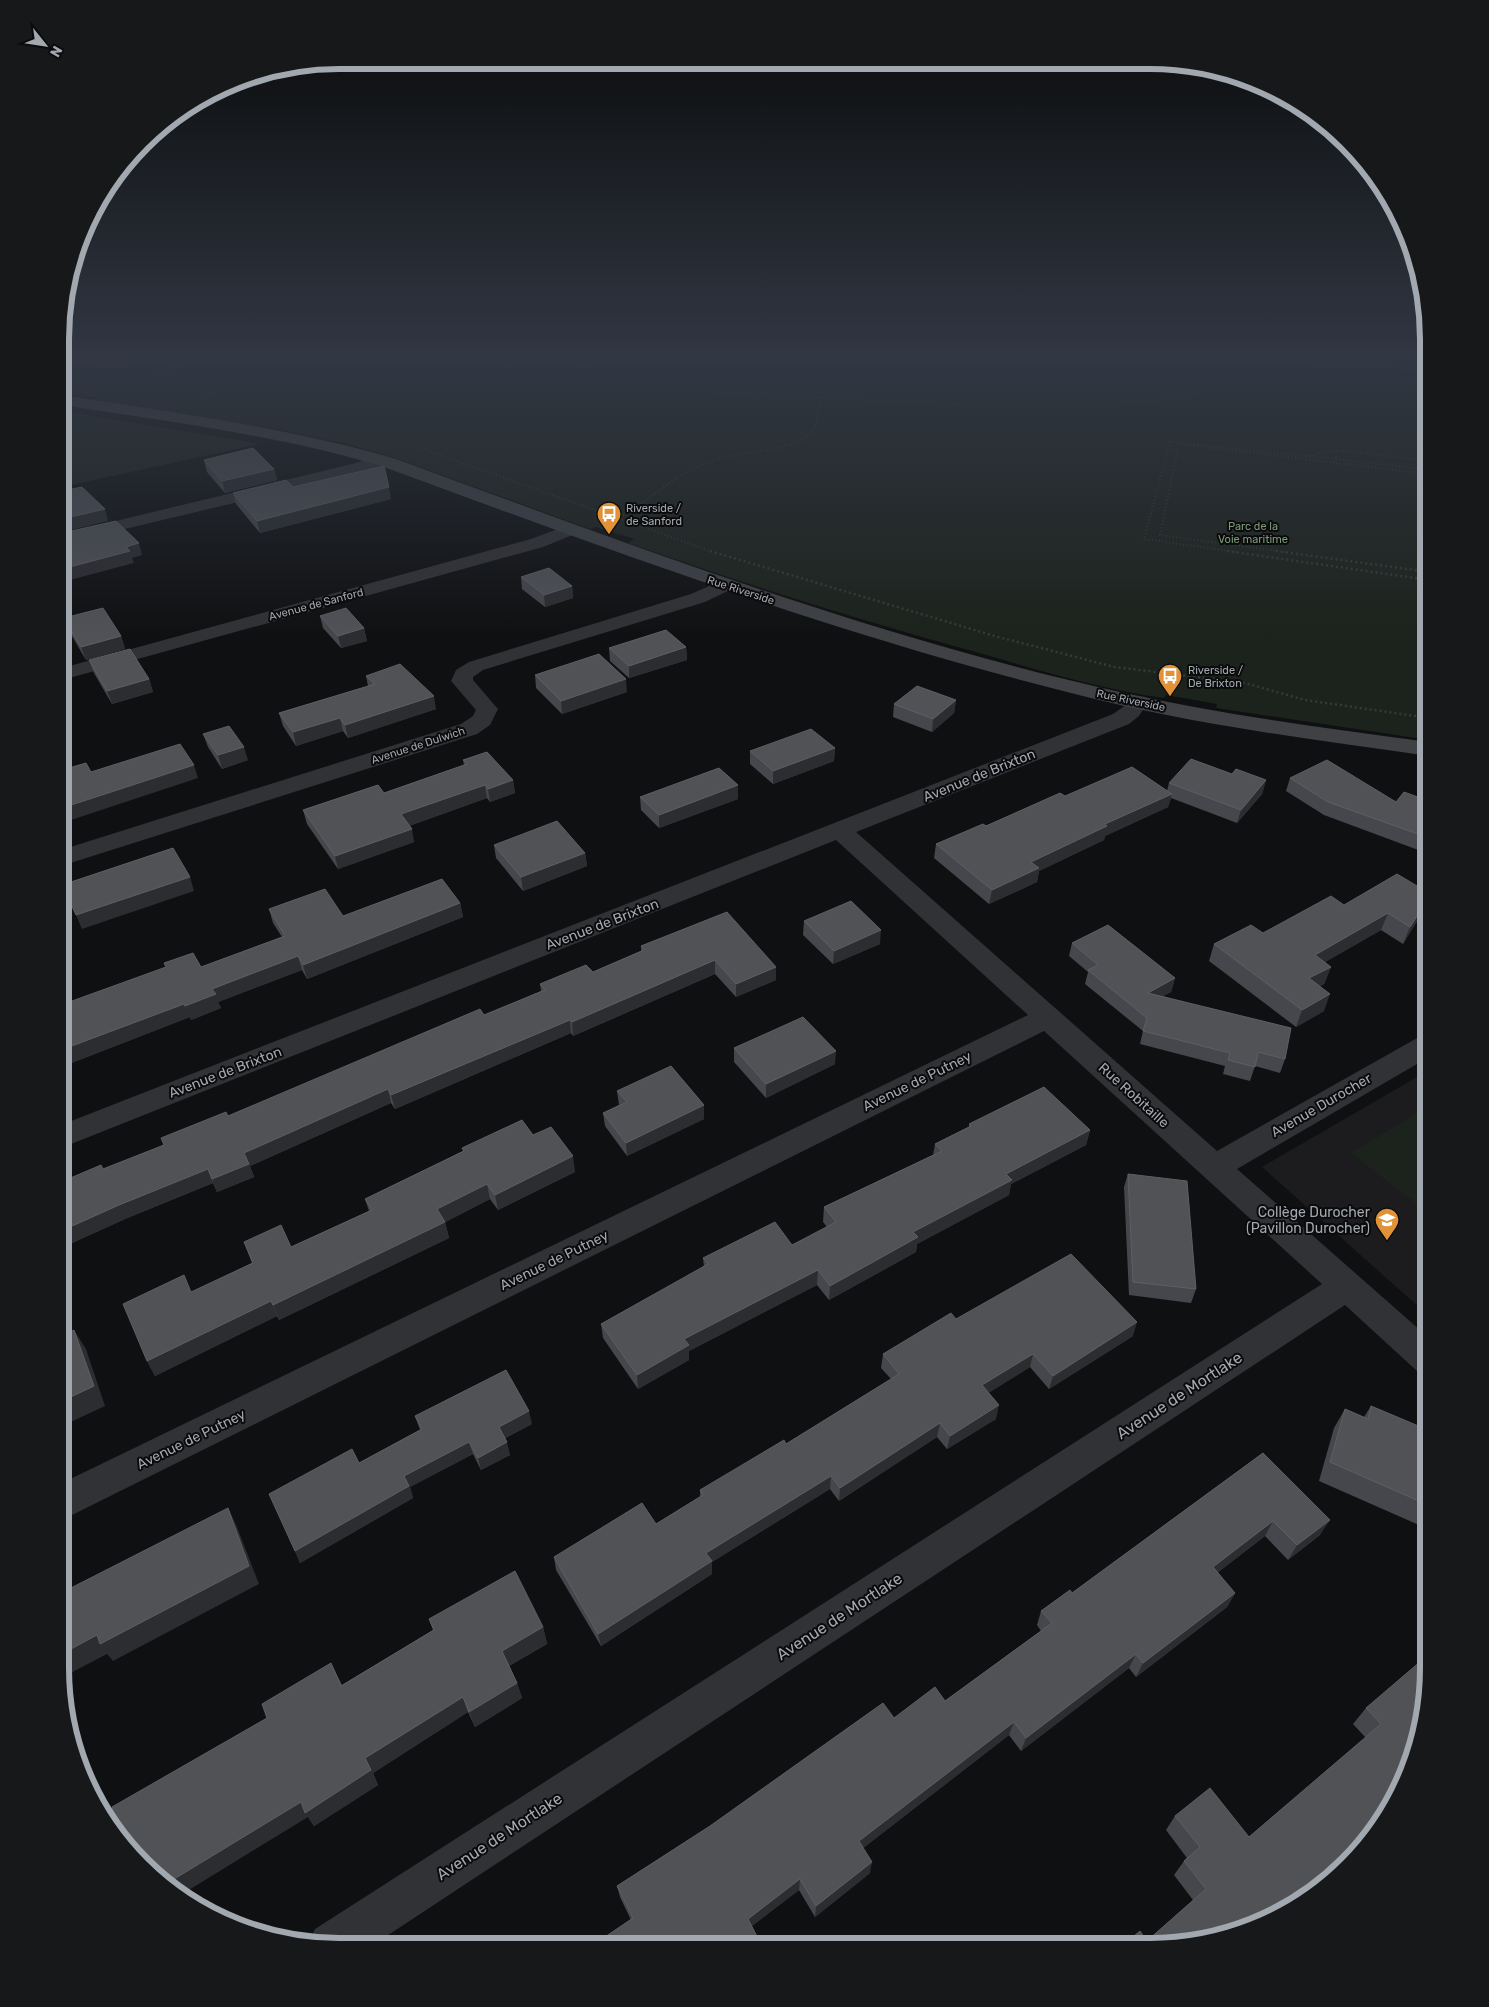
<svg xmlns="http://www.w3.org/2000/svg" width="1489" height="2007" viewBox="0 0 1489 2007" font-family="Rubik,sans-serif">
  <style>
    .built { fill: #1c1c1e }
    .green { fill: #1c231c }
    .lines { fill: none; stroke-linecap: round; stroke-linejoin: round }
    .path-far1 { stroke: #37393c; stroke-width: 2; stroke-dasharray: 1 2.5; stroke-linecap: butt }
    .path { stroke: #37393c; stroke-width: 2.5; stroke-dasharray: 2 3; stroke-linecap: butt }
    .lane { fill: #313235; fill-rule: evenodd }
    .street { fill: #313235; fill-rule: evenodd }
    .secondary { fill: #3f4145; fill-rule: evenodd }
    .wall { fill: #46474c }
    .shaded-wall { fill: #2c2d30 }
    .building { fill: #505256; stroke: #5d5f64 }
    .labels { text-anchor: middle; stroke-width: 4; stroke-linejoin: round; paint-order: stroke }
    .far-poi-label { font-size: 11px; fill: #a2a8b0; stroke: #0b0b0c; text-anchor: start }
    .far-park-label { font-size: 11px; fill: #7c9a7a; stroke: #0b0b0c }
    .far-street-label { font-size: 11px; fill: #a2a8b0; stroke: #0b0b0c }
    .street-label { font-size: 14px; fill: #a2a8b0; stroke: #0b0b0c }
    .poi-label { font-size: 14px; fill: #a2a8b0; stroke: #0b0b0c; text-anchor: end }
    .near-street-label { font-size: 16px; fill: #a2a8b0; stroke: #0b0b0c }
    .rim { fill: none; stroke: #a2a8b0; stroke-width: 6 }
  </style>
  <rect width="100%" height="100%" fill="#0f1011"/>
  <!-- built -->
  <path class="built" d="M1429 1070V1316L1262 1167Z"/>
  <!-- green -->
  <g class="green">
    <path d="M62 357H1339L1429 367V740L1216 708 1217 704 1166 695 1164 698C1099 689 1035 669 972 651 856 619 742 583 628 543L634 539C621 534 609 532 596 527L590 529 398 459 351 445 280 430 94 400 96 398C84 396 74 397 62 395Z"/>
    <path d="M62 411 260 444 62 487Z"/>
    <path d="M1429 1106V1213L1351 1153Z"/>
  </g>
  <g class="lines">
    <!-- path-far1 -->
    <g class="path-far1">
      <path d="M182 357 193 362"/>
      <path d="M559 357 614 379 671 390 1012 407 1096 405 1159 400 1317 368 1371 366 1429 371"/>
      <path d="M163 371 213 392 199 399"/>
      <path d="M139 378 214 357"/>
      <path d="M417 447 713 552"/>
      <path d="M1310 456 1336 459V450"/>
      <path d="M1336 459 1429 470"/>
      <path d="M617 519C648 501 674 475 708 462 737 450 783 454 807 436 819 427 818 410 820 397"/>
      <path d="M1236 552 1144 539 1170 442 1307 456 1336 450 1429 461"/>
      <path d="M1285 552 1160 535 1179 444 1429 474"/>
    </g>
    <!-- path -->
    <g class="path">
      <path d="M710 551 998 637 1115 667 1245 683 1305 700 1429 718"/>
      <path d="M1227 551 1429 580"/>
      <path d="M1276 551 1429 572"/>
      <path d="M1164 686 1170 675"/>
    </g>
    <!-- lane -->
    <path class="lane" d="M62 357 119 363 129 357H139L121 369 62 362Z"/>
    <!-- street -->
    <g class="street">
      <path d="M380 455 386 456 388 460 386 464 368 471 62 544V534L356 463Z"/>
      <path d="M569 525 575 526 578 530 575 534 543 547 62 680V668L531 539Z"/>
      <path d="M725 579 732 581 735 585 732 589 705 602 483 670 473 677V680L498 709 490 725 477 734 61 866V850L461 724 473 716 476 710 451 681 456 670 469 662 691 594Z"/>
      <path d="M1137 696 1145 697 1148 702 1139 716 1129 724 856 832 1217 1151 1419 1037 1429 1034V1057L1237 1169 1429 1338V1375L1417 1371 1345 1305 373 1945H308L315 1929 1322 1284 1044 1031 60 1521V1484L1028 1015 836 840 61 1148V1125L1113 714 1123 707 1129 697Z"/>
    </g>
    <!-- secondary -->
    <path class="secondary" d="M62 395C175 413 287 427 396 459 634 546 872 637 1120 692 1222 715 1326 728 1429 742V756C1324 741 1219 728 1116 704 866 645 625 556 384 467 279 435 170 422 62 405Z"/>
  </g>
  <!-- wall -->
  <g class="wall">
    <path d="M204 460 274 469 277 480 225 493 207 472Z"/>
    <path d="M293 487 391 499 260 533 236 504 233 493Z"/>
    <path d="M521 577 572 586 573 598 545 607 522 589Z"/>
    <path d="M320 616 364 628 367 641 341 648 323 628Z"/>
    <path d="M64 618 121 636 125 649 86 660 69 631Z"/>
    <path d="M686 647 687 660 629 678 610 661 609 648Z"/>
    <path d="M89 660 149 679 153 692 112 704 94 673Z"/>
    <path d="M535 675 627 692 562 714 536 688Z"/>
    <path d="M366 676 436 709 348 738 343 731 296 746 283 726 279 713 368 686Z"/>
    <path d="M956 700 954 713 932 732 893 717 894 704Z"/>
    <path d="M203 734 248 760 222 769 208 747Z"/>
    <path d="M835 748 834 761 773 784 750 764V751Z"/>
    <path d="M463 760 513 780 515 793 490 802 487 798 409 826 414 842 338 869 307 824 303 810 384 793 464 765Z"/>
    <path d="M1232 774 1266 780 1262 794 1237 823 1171 798 1168 807 1105 836 1104 840 1039 871 1037 882 989 904 934 858 936 844 1065 796 1167 791 1169 783Z"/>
    <path d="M1290 778 1396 802 1429 801V854L1324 815 1286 791Z"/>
    <path d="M738 785V799L659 828 641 810 640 797Z"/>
    <path d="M494 845 585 853 587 866 523 891 496 858Z"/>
    <path d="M460 903 463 917 307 979 302 970 218 1002 221 1008 191 1020 190 1017 61 1067V1005L201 967 282 937 273 923 269 909 343 916Z"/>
    <path d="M1344 905 1423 911 1403 944 1381 930 1325 962 1331 967 1324 984 1320 986 1324 1011 1296 1027 1209 961 1214 944 1263 933Z"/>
    <path d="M804 921 880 944 833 964 803 935Z"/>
    <path d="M1072 943 1175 978 1171 992 1163 996 1285 1059 1280 1073 1255 1066 1250 1081 1223 1074 1225 1066 1140 1044 1143 1031 1085 984 1088 972 1069 956Z"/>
    <path d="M641 946 776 967V980L736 997 715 974 573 1036 571 1033 395 1109 391 1103 250 1166 254 1177 217 1192 213 1183 125 1219 61 1248V1182L103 1169 164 1145 228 1116 484 1015 541 991 540 984 593 972 641 951Z"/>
    <path d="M734 1048 835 1064 766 1098 734 1062Z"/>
    <path d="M617 1091 704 1105V1119L627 1156 605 1126 603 1113 619 1105Z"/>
    <path d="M969 1124 1090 1130 1086 1145 1011 1184 1009 1195 917 1244 916 1252 829 1300 817 1285 689 1351V1360L638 1389 603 1338 601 1324 704 1267 703 1258 792 1245 827 1227 823 1222 824 1207 933 1155 935 1144 969 1127Z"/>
    <path d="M533 1135 575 1172 498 1210 490 1199 445 1222 449 1238 279 1320 277 1316 155 1376 147 1361 192 1292 252 1263 244 1242 291 1247 369 1211 365 1199 463 1151 462 1148Z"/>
    <path d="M1128 1174 1196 1289 1191 1303 1129 1295 1124 1187Z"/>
    <path d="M956 1319 1133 1336 1049 1389 1030 1367 988 1393 996 1419 947 1449 937 1437 839 1501 830 1489 712 1562V1574L601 1646 556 1570 554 1557 656 1524 700 1497V1490L786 1444 891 1379 881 1368 883 1354Z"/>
    <path d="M1371 1406 1428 1430V1529L1319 1481 1334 1428 1345 1409 1364 1417Z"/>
    <path d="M415 1416 532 1424 505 1438 510 1455 481 1470 473 1454 410 1487 413 1498 300 1563 295 1551 359 1463 420 1430Z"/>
    <path d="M1263 1453 1320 1535 1288 1560 1265 1536 1217 1573 1235 1593 1227 1607 1136 1677 1129 1668 1021 1751 1009 1735 863 1848 870 1873 815 1917 799 1890 752 1926 631 1920 620 1897 617 1886 894 1718 945 1701 1041 1631 1037 1625 1041 1611 1072 1593Z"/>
    <path d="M429 1619 543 1627 547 1644 509 1666 517 1683 522 1698 475 1727 468 1712 373 1773 378 1785 314 1826 308 1817 267 1718 331 1663 342 1685 433 1630Z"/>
    <path d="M1366 1708 1414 1758 1147 1941 1193 1900 1174 1875 1184 1861 1187 1858 1166 1830 1175 1816 1249 1837 1366 1738 1353 1724Z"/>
  </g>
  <!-- shaded-wall -->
  <g class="shaded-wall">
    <path d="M274 469 277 480 225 493 222 481Z"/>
    <path d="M389 487 391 499 260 533 257 521Z"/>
    <path d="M105 509 108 521 62 532V519Z"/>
    <path d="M139 543 142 555 132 558 134 563 62 582V569L126 547Z"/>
    <path d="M572 586 573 598 545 607 544 595Z"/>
    <path d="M364 628 367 641 341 648 338 636Z"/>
    <path d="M121 636 125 649 86 660 81 647Z"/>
    <path d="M686 647 687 660 629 678V666Z"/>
    <path d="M149 679 153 692 112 704 107 691Z"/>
    <path d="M626 679 627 692 562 714 561 701Z"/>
    <path d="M434 696 436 709 348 738 345 725Z"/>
    <path d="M956 700 954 713 932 732 933 719Z"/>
    <path d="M340 718 343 731 296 746 293 732Z"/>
    <path d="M244 747 248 760 222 769 218 755Z"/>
    <path d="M835 748 834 761 773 784V771Z"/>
    <path d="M194 765 198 778 62 823V808Z"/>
    <path d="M513 780 515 793 490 802 488 789Z"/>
    <path d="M1266 780 1262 794 1237 823 1241 810Z"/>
    <path d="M485 785 487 798 403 828 401 814Z"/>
    <path d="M738 785V799L659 828V815Z"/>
    <path d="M1172 794 1168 807 1105 836 1104 840 1039 871 1037 882 989 904 992 890 1031 862 1105 824Z"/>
    <path d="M412 829 414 842 338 869 335 856Z"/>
    <path d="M585 853 587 866 523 891 521 877Z"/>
    <path d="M190 877 194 891 82 929 76 915Z"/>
    <path d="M1429 897 1423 911 1403 944 1410 927Z"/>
    <path d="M460 903 463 917 307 979 303 965Z"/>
    <path d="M1388 913 1381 930 1308 972 1315 955Z"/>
    <path d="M881 930 880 944 833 964 834 951Z"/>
    <path d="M298 956 302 970 218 1002 221 1008 191 1020 185 1006 212 989Z"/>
    <path d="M715 960V974L573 1036 572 1022Z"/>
    <path d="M776 967V980L736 997V984Z"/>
    <path d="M1331 967 1324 984 1303 996 1309 978Z"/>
    <path d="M1175 978 1171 992 1144 1006 1148 993Z"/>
    <path d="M1330 994 1324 1011 1296 1027 1302 1010Z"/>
    <path d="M184 1004 190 1017 61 1067V1050Z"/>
    <path d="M570 1020 571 1033 395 1109 391 1095Z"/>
    <path d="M836 1051 835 1064 766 1098V1084Z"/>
    <path d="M388 1089 391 1103 250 1166 254 1177 217 1192 212 1179 244 1153Z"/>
    <path d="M704 1105V1119L627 1156 626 1143Z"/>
    <path d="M1090 1130 1086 1145 1011 1184 1009 1195 917 1244 916 1252 829 1300 830 1286 913 1232 1006 1174Z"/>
    <path d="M573 1156 575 1172 498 1210 495 1195Z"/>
    <path d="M208 1169 213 1183 125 1219 61 1248V1231L119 1205Z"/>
    <path d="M487 1184 490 1199 444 1223 445 1222 449 1238 279 1320 273 1305 437 1209Z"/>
    <path d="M818 1270 817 1285 689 1351V1360L638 1389 637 1375 684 1339Z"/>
    <path d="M271 1301 277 1316 155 1376 147 1361Z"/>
    <path d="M1137 1322 1133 1336 1049 1389 1053 1376Z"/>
    <path d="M74 1330 86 1349 105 1406 60 1427V1402Z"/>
    <path d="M1033 1354 1030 1367 979 1399 982 1385Z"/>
    <path d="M999 1405 996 1419 947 1449 950 1436Z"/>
    <path d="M529 1411 532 1424 502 1439 499 1427Z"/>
    <path d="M940 1423 937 1437 839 1501 840 1488Z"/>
    <path d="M469 1442 473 1454 410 1487 413 1498 300 1563 295 1551 404 1476Z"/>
    <path d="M507 1442 510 1455 481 1470 478 1458Z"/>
    <path d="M831 1476 830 1489 712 1562V1574L601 1646 598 1634 706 1553Z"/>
    <path d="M228 1508 237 1527 259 1584 113 1661 107 1654 61 1678 60 1668V1655Z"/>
    <path d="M1330 1520 1320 1535 1288 1560 1297 1545Z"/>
    <path d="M1273 1521 1265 1536 1205 1582 1213 1567Z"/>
    <path d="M1235 1593 1227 1607 1136 1677 1143 1663Z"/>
    <path d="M543 1627 547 1644 507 1667 502 1651Z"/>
    <path d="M1136 1654 1129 1668 1021 1751 1026 1738Z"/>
    <path d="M517 1683 522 1698 475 1727 469 1712Z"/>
    <path d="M463 1697 468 1712 373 1773 378 1785 314 1826 308 1817 179 1896 166 1884Z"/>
    <path d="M1014 1722 1009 1735 857 1853 859 1841Z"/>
    <path d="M872 1862 870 1873 815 1917 816 1906Z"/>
    <path d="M800 1879 799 1890 748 1929V1919Z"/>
  </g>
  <!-- building -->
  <g class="building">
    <path d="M253 448 274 469 222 481 204 460Z"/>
    <path d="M384 466 389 487 257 521 233 493 286 480 293 487Z"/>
    <path d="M82 487 105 509 62 519V491Z"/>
    <path d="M116 521 139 543 126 547 130 551 62 569V533Z"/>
    <path d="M549 568 572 586 544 595 521 577Z"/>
    <path d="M103 608 121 636 81 647 64 618Z"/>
    <path d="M346 608 364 628 338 636 320 616Z"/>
    <path d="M666 630 686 647 629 666 609 648Z"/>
    <path d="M130 649 149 679 107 691 89 660Z"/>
    <path d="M599 654 626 679 561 701 535 675Z"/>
    <path d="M400 664 434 696 345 725 340 718 293 732 279 713 375 684 366 676Z"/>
    <path d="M917 686 956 700 933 719 894 704Z"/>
    <path d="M229 726 244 747 218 755 203 734Z"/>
    <path d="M811 729 835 748 773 771 750 751Z"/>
    <path d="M180 744 194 765 62 808V770L86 763 91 772Z"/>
    <path d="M487 752 513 780 488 789 485 785 401 814 412 829 335 856 303 810 378 785 384 793 467 764 463 760Z"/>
    <path d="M1191 759 1232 774 1236 769 1266 780 1241 810 1169 783Z"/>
    <path d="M1327 760 1396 802 1404 792 1429 801V838L1328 802 1290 778Z"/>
    <path d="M1132 767 1172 794 1105 824 1107 826 1031 862 1039 868 992 890 936 844 983 824 986 826 1060 793 1065 796Z"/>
    <path d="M719 768 738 785 659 815 640 797Z"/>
    <path d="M557 821 585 853 521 877 494 845Z"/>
    <path d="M173 848 190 877 76 915 62 885Z"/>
    <path d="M1397 874 1429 893V897L1410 927 1388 913 1315 955 1331 967 1309 978 1330 994 1302 1010 1214 944 1251 925 1263 933 1331 896 1344 905Z"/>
    <path d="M442 879 460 903 303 965 298 956 212 989 216 994 185 1006 184 1004 61 1050V1005L166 967 164 963 193 953 201 967 285 936 269 909 325 889 343 916Z"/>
    <path d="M851 901 881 930 834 951 804 921Z"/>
    <path d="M727 912 776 967 736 984 715 960 572 1022 570 1020 391 1095 388 1089 244 1153 249 1164 212 1179 208 1169 119 1205 61 1231V1182L101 1165 103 1169 164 1145 161 1138 226 1112 228 1116 480 1009 484 1015 545 990 540 984 586 965 593 972 644 950 641 946Z"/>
    <path d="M1108 925 1175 978 1148 993 1291 1028 1285 1059 1258 1052 1255 1067 1228 1060 1230 1053 1143 1031 1147 1018 1088 970 1098 965 1072 943Z"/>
    <path d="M803 1017 836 1051 766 1084 734 1048Z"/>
    <path d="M671 1066 704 1105 626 1143 603 1113 627 1102 617 1091Z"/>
    <path d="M1044 1087 1090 1130 1006 1174 1012 1180 913 1232 918 1237 830 1286 818 1270 684 1339 689 1345 637 1375 601 1324 708 1264 703 1258 775 1222 792 1245 836 1222 824 1207 942 1151 935 1144 971 1126 969 1124Z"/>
    <path d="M522 1120 533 1135 551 1127 573 1156 495 1195 487 1184 437 1209 445 1222 273 1305 271 1301 147 1361 123 1304 184 1275 191 1292 253 1263 244 1242 281 1225 291 1247 372 1210 365 1199 464 1151 462 1148Z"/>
    <path d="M1128 1174 1187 1181 1196 1289 1133 1282Z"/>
    <path d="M1071 1254 1137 1322 1053 1376 1033 1354 982 1385 999 1405 950 1436 940 1423 840 1488 831 1476 706 1553 712 1561 598 1634 554 1557 642 1503 656 1524 703 1495 700 1490 784 1440 786 1444 899 1374 883 1354 951 1313 956 1319Z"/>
    <path d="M74 1330 94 1386 60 1402 61 1336Z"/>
    <path d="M506 1370 529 1411 499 1427 507 1442 478 1458 469 1442 404 1476 409 1486 295 1551 269 1494 352 1449 359 1463 422 1429 415 1416Z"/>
    <path d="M1371 1406 1428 1430V1505L1330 1462 1345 1409 1368 1419Z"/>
    <path d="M1263 1453 1330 1520 1297 1545 1273 1521 1213 1567 1235 1593 1143 1663 1136 1654 1026 1738 1014 1722 859 1841 872 1862 816 1906 800 1879 748 1919 762 1946 593 1945 633 1918 617 1886 710 1826 883 1703 894 1718 935 1687 945 1701 1052 1623 1041 1611 1070 1590 1072 1593Z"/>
    <path d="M228 1508 249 1566 100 1644 97 1635 60 1655V1590L61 1593Z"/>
    <path d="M515 1571 543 1627 502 1651 517 1683 469 1712 463 1697 365 1758 371 1770 305 1813 301 1802 166 1884 129 1852 120 1838 112 1807 267 1718 262 1704 331 1663 341 1686 434 1630 429 1619Z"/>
    <path d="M1428 1655V1686L1414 1758 1382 1823 1334 1878 1274 1918 1222 1938 1150 1947H1121L1140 1931 1147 1941 1206 1889 1184 1861 1200 1847 1175 1816 1210 1788 1249 1837 1381 1724 1366 1708Z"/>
  </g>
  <!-- sky -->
  <linearGradient id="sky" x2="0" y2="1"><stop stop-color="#080909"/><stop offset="0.56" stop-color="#313743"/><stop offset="1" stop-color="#313743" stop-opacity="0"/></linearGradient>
  <rect width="1489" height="638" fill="url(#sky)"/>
  <!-- icons -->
  <defs>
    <symbol id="bus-pin" viewBox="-11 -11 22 30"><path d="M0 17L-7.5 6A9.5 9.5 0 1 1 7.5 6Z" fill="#e29236" stroke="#0b0b0c"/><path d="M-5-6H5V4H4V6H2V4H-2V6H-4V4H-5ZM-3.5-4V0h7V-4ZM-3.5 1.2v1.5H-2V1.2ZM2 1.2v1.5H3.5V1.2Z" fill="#fff"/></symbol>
    <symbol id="school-pin" viewBox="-11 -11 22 30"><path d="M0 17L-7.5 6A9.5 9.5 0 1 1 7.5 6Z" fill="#e29236" stroke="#0b0b0c"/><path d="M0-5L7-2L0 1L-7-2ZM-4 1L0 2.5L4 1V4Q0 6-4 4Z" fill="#fff"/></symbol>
  </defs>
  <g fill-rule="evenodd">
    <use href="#bus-pin" x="595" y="500" width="28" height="38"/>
    <use href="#bus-pin" x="1156" y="662" width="28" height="38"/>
    <use href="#school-pin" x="1373" y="1206" width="28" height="38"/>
  </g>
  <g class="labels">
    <!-- far-poi labels -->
    <g class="far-poi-label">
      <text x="626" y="512">Riverside /<tspan x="626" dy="13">de Sanford</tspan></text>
      <text x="1188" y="674">Riverside /<tspan x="1188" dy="13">De Brixton</tspan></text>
    </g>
    <!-- far-park labels -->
    <g class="far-park-label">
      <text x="1253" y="530">Parc de la<tspan x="1253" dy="13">Voie maritime</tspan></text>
    </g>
    <!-- far-street labels -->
    <g class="far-street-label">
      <text transform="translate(741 590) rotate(18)" y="4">Rue Riverside</text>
      <text transform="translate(316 604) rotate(-15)" y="4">Avenue de Sanford</text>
      <text transform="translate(1131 700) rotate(12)" y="4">Rue Riverside</text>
      <text transform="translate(418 745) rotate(-18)" y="4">Avenue de Dulwich</text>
    </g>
    <!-- street labels -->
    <g class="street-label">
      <text transform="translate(979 775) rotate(-22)" y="5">Avenue de Brixton</text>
      <text transform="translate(602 924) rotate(-21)" y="5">Avenue de Brixton</text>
      <text transform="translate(225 1072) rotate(-21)" y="5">Avenue de Brixton</text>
      <text transform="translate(917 1081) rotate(-26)" y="5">Avenue de Putney</text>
      <text transform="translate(1134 1095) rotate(42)" y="5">Rue Robitaille</text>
      <text transform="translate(1321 1105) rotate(-30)" y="5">Avenue Durocher</text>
      <text transform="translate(554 1260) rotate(-26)" y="5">Avenue de Putney</text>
      <text transform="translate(191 1439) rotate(-26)" y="5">Avenue de Putney</text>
    </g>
    <!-- poi labels -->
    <g class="poi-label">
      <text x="1370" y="1217">Collège Durocher<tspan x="1370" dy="16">(Pavillon Durocher)</tspan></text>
    </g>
    <!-- near-street labels -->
    <g class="near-street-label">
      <text transform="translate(1179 1395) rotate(-33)" y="6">Avenue de Mortlake</text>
      <text transform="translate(839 1616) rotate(-33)" y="6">Avenue de Mortlake</text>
      <text transform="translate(499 1836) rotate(-33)" y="6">Avenue de Mortlake</text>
    </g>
  </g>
  <!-- crop -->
  <path d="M0 0H1489V2007H0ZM339 69H1150A270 270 0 0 1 1420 339V1668A270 270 0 0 1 1150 1938H339A270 270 0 0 1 69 1668V339A270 270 0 0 1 339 69Z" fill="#171819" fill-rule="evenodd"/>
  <path class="rim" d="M339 69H1150A270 270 0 0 1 1420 339V1668A270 270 0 0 1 1150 1938H339A270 270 0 0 1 69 1668V339A270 270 0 0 1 339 69Z"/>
  <!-- north arrow -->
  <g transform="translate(45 45) rotate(120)" stroke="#0b0b0c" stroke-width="4" paint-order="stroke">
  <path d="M0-4L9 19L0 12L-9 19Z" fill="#a2a8b0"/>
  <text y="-8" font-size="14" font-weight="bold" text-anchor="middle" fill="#a2a8b0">N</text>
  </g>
</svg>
